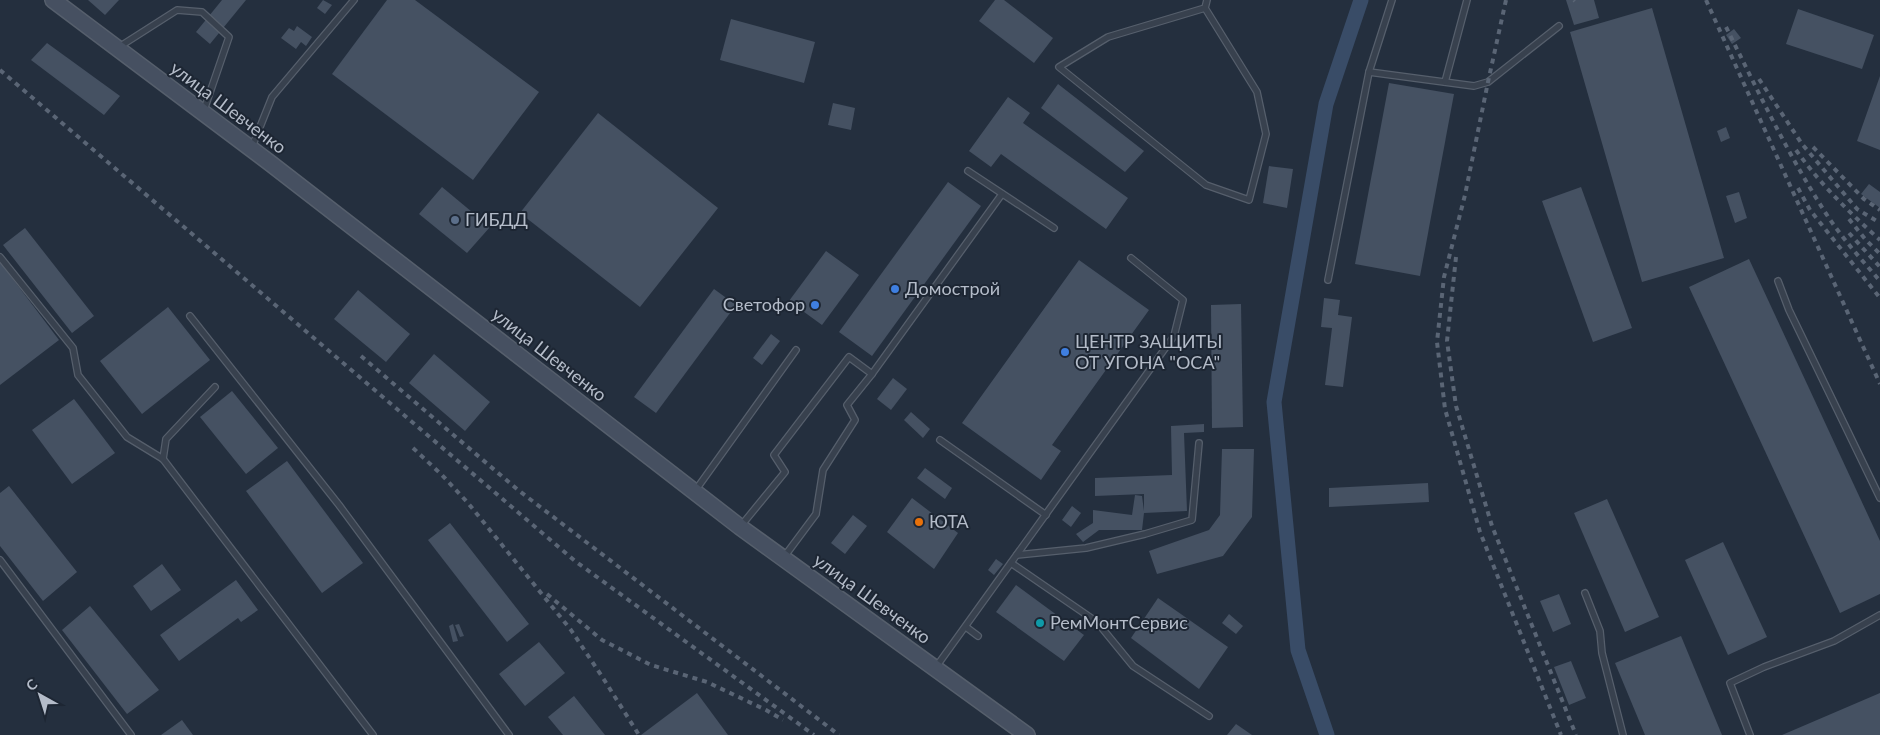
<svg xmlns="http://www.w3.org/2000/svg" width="1880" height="735" viewBox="0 0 1880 735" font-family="Lato,sans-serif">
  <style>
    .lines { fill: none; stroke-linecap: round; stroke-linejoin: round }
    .canal { stroke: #394c67; stroke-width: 15 }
    .building { fill: #455162 }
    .lane-casing { stroke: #565f6c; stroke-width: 8 }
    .secondary-casing { stroke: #565f6c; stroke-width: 18 }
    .lane { stroke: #38414e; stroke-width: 5.5 }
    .secondary { stroke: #465061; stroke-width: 15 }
    .rail { stroke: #5a6575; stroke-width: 4; stroke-dasharray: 5 5; stroke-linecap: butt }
    .service-dot { fill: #5c6f8a; stroke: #1d2633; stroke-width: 2 }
    .shop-dot { fill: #3f7fe0; stroke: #1d2633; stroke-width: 2 }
    .food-dot { fill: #e8710a; stroke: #1d2633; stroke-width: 2 }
    .culture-dot { fill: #0f9aa8; stroke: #1d2633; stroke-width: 2 }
    .labels { text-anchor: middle; stroke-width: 4; stroke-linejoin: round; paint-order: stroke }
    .street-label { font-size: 18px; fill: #b4bcc9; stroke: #1d2633 }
    .poi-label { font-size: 18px; fill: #b4bcc9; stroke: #1d2633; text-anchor: start }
  </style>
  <rect width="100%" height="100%" fill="#242f3e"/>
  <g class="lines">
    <!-- canal -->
    <path class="canal" d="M1327 735 1298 650 1274 402 1326 104 1361 0"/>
  </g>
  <!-- building -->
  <g class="building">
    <path d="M88 0H119L105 15Z"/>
    <path d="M222 0H246L210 44 196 32Z"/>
    <path d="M323 0 332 5 325 14 317 8Z"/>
    <path d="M387 0H415L539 92 473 180 332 74Z"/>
    <path d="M995 0H1004L1053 38 1034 63 979 21Z"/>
    <path d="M1566 0H1594L1599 18 1574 25Z"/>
    <path d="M1652 8 1724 258 1642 282 1570 32Z"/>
    <path d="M1798 9 1874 35 1862 69 1786 44Z"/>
    <path d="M731 19 815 42 804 83 720 60Z"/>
    <path d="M297 26 312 37 306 46 301 42 296 49 281 38 289 28 294 31Z"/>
    <path d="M1734 29 1741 38 1732 44 1726 35Z"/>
    <path d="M47 43 120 96 104 115 31 60Z"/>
    <path d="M1880 76V150L1857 141Z"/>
    <path d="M1389 83 1454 94 1420 276 1355 264Z"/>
    <path d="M1058 84 1144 151 1125 172 1041 108Z"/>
    <path d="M1008 97 1030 113 1023 123 1128 198 1106 229 1001 154 991 167 969 151Z"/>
    <path d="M833 103 855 108 851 130 828 125Z"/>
    <path d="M598 113 718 208 640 307 520 213Z"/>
    <path d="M1726 127 1730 138 1721 142 1717 131Z"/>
    <path d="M1269 166 1293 169 1287 208 1263 203Z"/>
    <path d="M948 182 981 206 872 356 839 332Z"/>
    <path d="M1869 184 1880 192V208L1861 194Z"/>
    <path d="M442 187 490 227 467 253 419 214Z"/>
    <path d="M1581 187 1632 328 1593 342 1542 201Z"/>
    <path d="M1739 192 1747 218 1735 223 1726 196Z"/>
    <path d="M25 228 94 316 72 333 3 245Z"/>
    <path d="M826 251 859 275 822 325 789 301Z"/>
    <path d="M1749 259 1880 541V594L1840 613 1689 287Z"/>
    <path d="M1079 260 1149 310 1052 445 1061 451 1041 480 962 423Z"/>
    <path d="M0 262 59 340 0 385Z"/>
    <path d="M714 289 736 305 656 413 634 397Z"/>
    <path d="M358 290 410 334 386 362 334 319Z"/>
    <path d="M1324 298 1340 300 1338 315 1352 317 1343 387 1325 385 1332 328 1321 327Z"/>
    <path d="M1241 304 1243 427 1212 428 1211 305Z"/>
    <path d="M168 307 210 360 142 414 100 361Z"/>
    <path d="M771 334 780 341 762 365 753 358Z"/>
    <path d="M434 354 490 402 465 431 409 383Z"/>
    <path d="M893 378 907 389 891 410 877 399Z"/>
    <path d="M232 391 278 448 246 474 200 417Z"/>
    <path d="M74 399 115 453 72 484 32 430Z"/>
    <path d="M911 412 930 429 923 438 904 420Z"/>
    <path d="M1204 424V432L1184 433 1187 511 1144 513 1142 530H1099L1083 542 1076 534 1093 523V510L1132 515 1135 495 1142 496 1144 511V494L1095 496V478L1172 475 1171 426Z"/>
    <path d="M1222 449H1254L1252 517 1223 556 1157 574 1149 551 1209 530 1220 515Z"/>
    <path d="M287 461 363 563 322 593 246 491Z"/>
    <path d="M925 468 952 488 945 499 917 478Z"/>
    <path d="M1428 483 1429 502 1329 507V488Z"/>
    <path d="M9 486 77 572 43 601 0 546V493Z"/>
    <path d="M912 498 958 533 934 569 887 532Z"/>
    <path d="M1607 499 1659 617 1625 632 1574 513Z"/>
    <path d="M1072 506 1081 513 1071 527 1062 520Z"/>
    <path d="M853 515 867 526 845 554 831 543Z"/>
    <path d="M450 523 529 624 507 642 428 540Z"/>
    <path d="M1723 542 1767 637 1728 655 1685 560Z"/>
    <path d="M996 559 1003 564 994 575 988 570Z"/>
    <path d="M162 564 181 590 151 611 133 586Z"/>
    <path d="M236 580 258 610 241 622 238 618 179 661 160 635Z"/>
    <path d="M1016 585 1084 635 1064 661 996 612Z"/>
    <path d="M1559 594 1571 624 1553 632 1540 601Z"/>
    <path d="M1158 598 1228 647 1199 689 1131 638Z"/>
    <path d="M90 606 159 690 127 714 62 630Z"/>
    <path d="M1229 614 1243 626 1236 634 1222 623Z"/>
    <path d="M453 624 458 641 453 642 449 626Z"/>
    <path d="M459 624 464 636 460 637 455 625Z"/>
    <path d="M1681 636 1722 735H1645L1615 663Z"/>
    <path d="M539 642 565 673 525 706 499 674Z"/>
    <path d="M1571 661 1586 698 1569 705 1554 667Z"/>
    <path d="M697 693 728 735H641Z"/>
    <path d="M1880 693V735H1782Z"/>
    <path d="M574 696 605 735H563L548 717Z"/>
    <path d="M182 720 193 735H161Z"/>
    <path d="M1236 724 1252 735H1227Z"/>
  </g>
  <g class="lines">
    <defs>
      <g id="lane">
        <path d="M1205 8 1108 37 1059 67 1206 185 1249 200 1266 134 1257 92 1205 8 1207 0"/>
        <path d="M119 47 177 10 202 12 229 37 204 110"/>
        <path d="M1369 72 1474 86 1488 82 1559 26"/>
        <path d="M1445 82 1467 0"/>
        <path d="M252 147 272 97 354 0"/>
        <path d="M968 171 1054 228"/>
        <path d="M0 257 73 348 78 375 127 437 163 459 373 735"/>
        <path d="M1328 280 1369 72 1392 0"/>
        <path d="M1778 281 1789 310 1880 498"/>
        <path d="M190 316 339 505 509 735"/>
        <path d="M872 374 1002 194"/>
        <path d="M940 440 1046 515"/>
        <path d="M163 459 166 439 215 387"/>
        <path d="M695 491 796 350"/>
        <path d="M740 527 785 472 774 455 849 357 872 374 847 405 855 420 823 470 816 514 784 557"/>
        <path d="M1017 555 1086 548 1145 534 1192 520 1199 443"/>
        <path d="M0 560 131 735"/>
        <path d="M1011 563 1097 622 1133 666 1209 716"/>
        <path d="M1585 593 1600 631 1602 653 1623 735"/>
        <path d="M966 627 978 636"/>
        <path d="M936 667 1174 336 1183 300 1131 258"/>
        <path d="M1750 735 1730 683 1764 667 1834 641 1880 615"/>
      </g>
      <path id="secondary" d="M53 0 270 163 740 527 1027 735"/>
    </defs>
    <!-- lane casing -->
    <use href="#lane" class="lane-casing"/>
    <!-- secondary casing -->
    <use href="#secondary" class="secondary-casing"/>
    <!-- lane -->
    <use href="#lane" class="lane"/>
    <!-- secondary -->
    <use href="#secondary" class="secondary"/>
    <!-- rail -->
    <g class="rail">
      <path d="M1506 0 1488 82 1465 195 1444 277 1437 342 1445 409 1480 532 1561 735"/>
      <path d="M1574 0 1575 1"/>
      <path d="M1706 0 1880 384"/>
      <path d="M1726 27C1757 89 1787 153 1825 212 1841 237 1861 259 1880 281"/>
      <path d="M0 70 575 561 814 735"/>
      <path d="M1759 79 1802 144 1857 209 1880 223"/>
      <path d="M1813 147 1864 199 1880 210"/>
      <path d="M1796 150C1820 184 1849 212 1880 240"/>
      <path d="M1798 188 1810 210 1880 298"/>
      <path d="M1849 219 1865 239 1880 254"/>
      <path d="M1849 233 1880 267"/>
      <path d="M1456 257 1447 341 1456 406 1492 526 1576 735"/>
      <path d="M361 356 518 490 839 735"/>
      <path d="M413 448 442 475 468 503 571 630 603 678 639 735"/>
      <path d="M547 594 602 640 651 665 707 682 766 710 783 720"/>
    </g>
  </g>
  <!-- markers -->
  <circle class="service-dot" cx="455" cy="220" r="5"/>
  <g class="shop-dot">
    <circle cx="895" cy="289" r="5"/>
    <circle cx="815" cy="305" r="5"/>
    <circle cx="1065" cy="352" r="5"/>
  </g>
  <circle class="food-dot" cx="919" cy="522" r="5"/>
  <circle class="culture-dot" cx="1040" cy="623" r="5"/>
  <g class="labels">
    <!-- street labels -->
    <g class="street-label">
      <text transform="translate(228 108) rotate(37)" y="6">улица Шевченко</text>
      <text transform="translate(549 355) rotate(38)" y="6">улица Шевченко</text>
      <text transform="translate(872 599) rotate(36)" y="6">улица Шевченко</text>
    </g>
    <!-- poi labels -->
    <g class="poi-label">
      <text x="465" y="226">ГИБДД</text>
      <text x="905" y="295">Домострой</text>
      <text x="805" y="311" text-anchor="end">Светофор</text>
      <text x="1075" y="348">ЦЕНТР ЗАЩИТЫ<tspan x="1075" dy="21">ОТ УГОНА "ОСА"</tspan></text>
      <text x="929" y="528">ЮТА</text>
      <text x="1050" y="629">РемМонтСервис</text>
    </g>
  </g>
  <!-- north arrow -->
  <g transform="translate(40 695) rotate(321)" stroke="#1d2633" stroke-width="4" paint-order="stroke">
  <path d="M0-4L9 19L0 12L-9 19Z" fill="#b4bcc9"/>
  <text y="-8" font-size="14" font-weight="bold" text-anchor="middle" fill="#b4bcc9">С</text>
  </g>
</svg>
